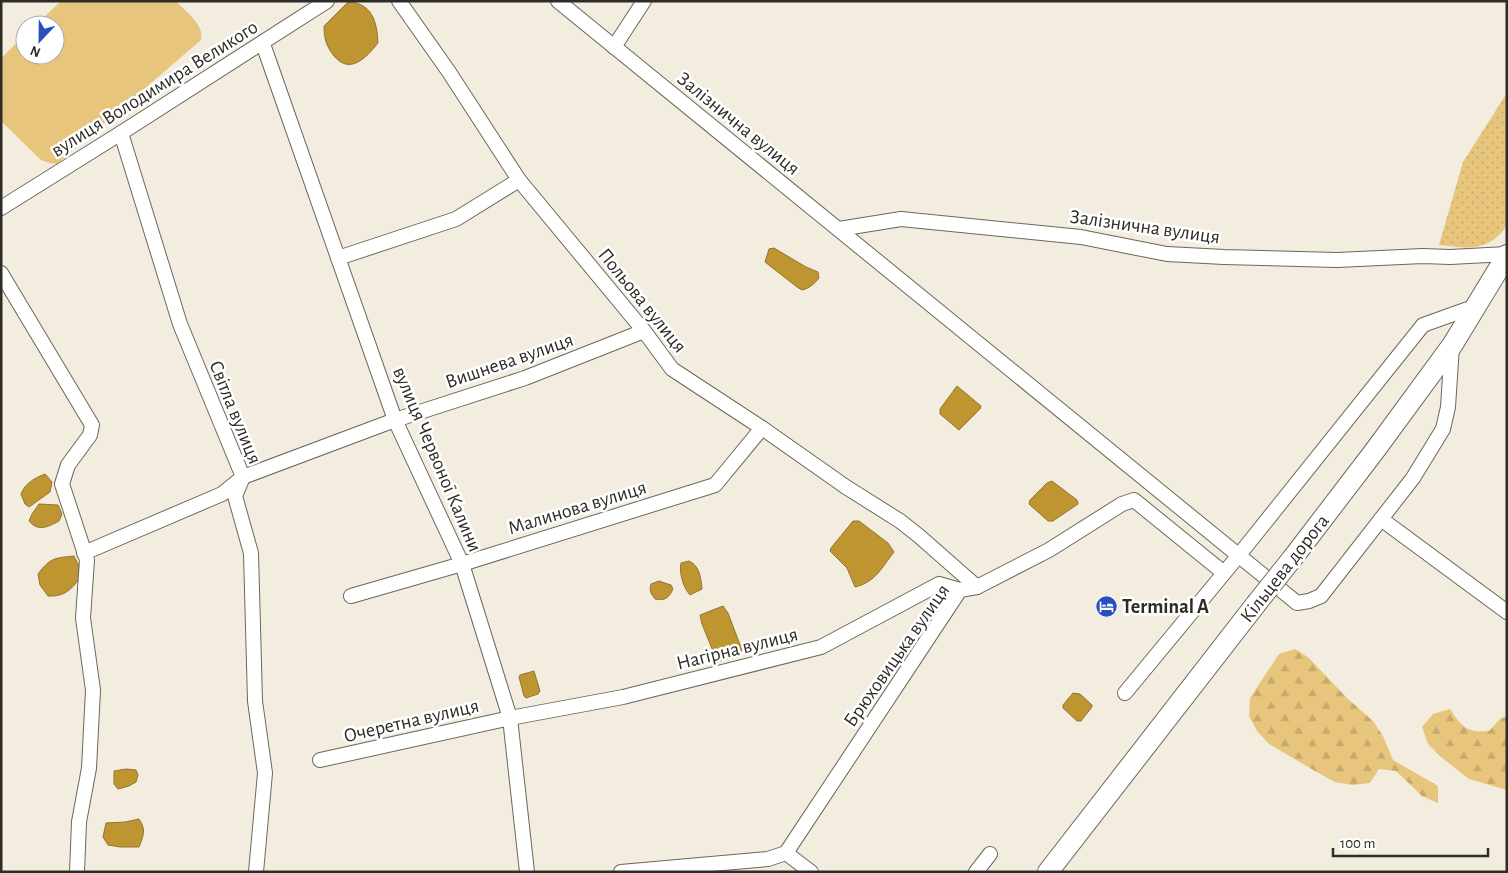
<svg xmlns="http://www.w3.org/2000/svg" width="1508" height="873" viewBox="0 0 1508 873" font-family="'Alegreya Sans',sans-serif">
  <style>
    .grass { fill: url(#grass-dots) }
    .forest { fill: url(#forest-firs) }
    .pitch { fill: #e8c57c }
    .water { fill: #be9531; stroke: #93762e }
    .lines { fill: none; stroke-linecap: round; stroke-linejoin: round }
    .minor-casing { stroke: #6c675b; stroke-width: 16 }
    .highway-casing { stroke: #6c675b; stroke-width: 22 }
    .minor { stroke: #fff; stroke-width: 14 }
    .highway { stroke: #fff; stroke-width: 20 }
    .highway-bridge-casing { stroke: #6c675b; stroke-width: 22; stroke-linecap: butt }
    .highway-bridge { stroke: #fff; stroke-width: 20 }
    .labels { text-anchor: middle; stroke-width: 5; stroke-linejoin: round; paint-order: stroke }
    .street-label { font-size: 20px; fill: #2e2c27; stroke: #fff }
    .poi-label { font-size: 20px; font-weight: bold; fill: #2e2c27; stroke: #fff; text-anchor: start }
  </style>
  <defs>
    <pattern id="grass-dots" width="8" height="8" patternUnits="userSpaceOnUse" patternTransform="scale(1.25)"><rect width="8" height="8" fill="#e8c57c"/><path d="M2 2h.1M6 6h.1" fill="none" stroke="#c7a96b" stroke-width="1.8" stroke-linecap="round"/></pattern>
    <pattern id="forest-firs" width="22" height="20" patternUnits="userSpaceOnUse" patternTransform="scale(1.25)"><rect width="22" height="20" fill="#e8c57c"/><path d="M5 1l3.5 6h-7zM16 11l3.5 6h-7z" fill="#c7a96b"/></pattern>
  </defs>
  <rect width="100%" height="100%" fill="#f3ede0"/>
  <!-- grass -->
  <path class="grass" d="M1507 93V225C1489 253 1467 248 1439 245L1463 162Z"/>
  <!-- forest -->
  <g class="forest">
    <path d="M1295 649 1309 658 1347 698 1373 721 1383 736 1393 760 1438 786V803L1422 796 1396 771 1379 769 1370 783 1352 785 1335 782 1315 771 1269 744 1257 731 1249 716 1250 698 1279 654Z"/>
    <path d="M1450 709C1462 727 1467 733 1489 731L1501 718 1507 717V790L1469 779 1441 757 1428 744 1422 727 1433 714Z"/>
  </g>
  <!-- pitch -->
  <path class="pitch" d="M61 1H176C186 12 205 25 201 40L57 164 49 163 41 160 1 121V58L25 35V55H55V25H36Z"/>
  <!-- water -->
  <g class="water">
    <path d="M348 2C372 3 377 21 378 43 366 58 350 75 334 56 326 46 324 38 324 26Z"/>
    <path d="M774 248 806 267 818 272 819 278C814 284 810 288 802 290L797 287 765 262 769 249Z"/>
    <path d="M957 386 981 406 980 409 959 430 940 414V409Z"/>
    <path d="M45 474 52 482 50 492 29 507 25 504 21 494C25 483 35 478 45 474Z"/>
    <path d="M1052 481 1077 500 1078 504 1053 521H1048L1029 504 1030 500 1047 483Z"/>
    <path d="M39 504 58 505 62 514 59 521C48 527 38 532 29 521L32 514Z"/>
    <path d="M853 521H859L888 543 894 552C882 567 876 582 855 587L847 568 830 551 831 548Z"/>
    <path d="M74 556 79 566 80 578C71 590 64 597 48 596L40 585 38 574C50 558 54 558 74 556Z"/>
    <path d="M689 561C700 566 701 578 702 589L690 595C683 587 679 573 681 563Z"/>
    <path d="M659 581 671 585 673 589C669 598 665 601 655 599 651 594 649 591 651 584Z"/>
    <path d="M723 606 728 613 742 650 740 656 720 661H717L702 624 700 615Z"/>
    <path d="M534 671 540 691 538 694 526 698 524 696 519 677 520 675Z"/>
    <path d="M1073 693 1080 694 1092 705V707L1081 721H1077L1063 708V705Z"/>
    <path d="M126 769 136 770 138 775 136 782 129 786 118 789 114 784V771Z"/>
    <path d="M139 819C146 829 144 835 139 847H120L108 845 103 837 106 823 125 822Z"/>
  </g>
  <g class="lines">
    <defs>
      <g id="minor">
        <path d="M399 1 449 72 519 180 644 331 672 369 762 428 846 487 900 521 919 536 977 587"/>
        <path d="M558 1 1297 603 1309 601 1321 596 1413 478 1443 429 1448 407 1452 346"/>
        <path d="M263 44 395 420 462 564 510 718 527 872"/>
        <path d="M614 47 644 1"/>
        <path d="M121 133 180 324 243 477 235 496 251 553 255 701 265 773 256 872"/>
        <path d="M1 208 121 133 327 1"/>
        <path d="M839 229 901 219 1081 237 1167 254 1224 257 1337 260 1423 256 1450 257 1507 254"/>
        <path d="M338 258 456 219 519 180"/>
        <path d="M1 273 92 425 90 435 68 465 62 484 87 560 83 618 93 690 89 768 79 822 77 872"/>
        <path d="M1381 519 1507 612"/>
        <path d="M84 553 222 494 243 477 395 420 525 378 644 331"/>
        <path d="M351 596 462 564 715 485 762 428"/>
        <path d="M1125 693 1239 555 1423 325 1476 306"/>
        <path d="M320 760 510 718 623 697 821 647 939 584 960 590"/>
        <path d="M786 853 960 590 977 587 1049 550 1122 504 1134 500 1224 573"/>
        <path d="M786 853 811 872"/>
        <path d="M621 872 768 859 786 853"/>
        <path d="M976 872 990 854"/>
      </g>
      <g id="highway">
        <path d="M1295 555 1376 449 1453 344 1507 255"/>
        <path d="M1048 872 1256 604"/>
      </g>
    </defs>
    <!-- minor casing -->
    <use href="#minor" class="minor-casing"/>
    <!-- highway casing -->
    <use href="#highway" class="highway-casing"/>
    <!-- minor -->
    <use href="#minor" class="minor"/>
    <!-- highway -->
    <use href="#highway" class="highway"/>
    <defs>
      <path id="highway-bridge" d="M1256 604 1295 555"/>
    </defs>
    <!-- highway-bridge casing -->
    <use href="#highway-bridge" class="highway-bridge-casing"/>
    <!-- highway-bridge -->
    <use href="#highway-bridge" class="highway-bridge"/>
  </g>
  <!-- icons -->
  <defs>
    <symbol id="hotel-disc" viewBox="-11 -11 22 22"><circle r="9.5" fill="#274fbe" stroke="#fff"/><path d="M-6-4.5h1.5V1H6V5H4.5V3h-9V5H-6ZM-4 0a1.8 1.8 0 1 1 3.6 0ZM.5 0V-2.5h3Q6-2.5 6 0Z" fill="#fff"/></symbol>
  </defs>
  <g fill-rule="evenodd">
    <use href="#hotel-disc" x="1094" y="594" width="25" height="25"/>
  </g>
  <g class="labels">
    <!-- street labels -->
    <g class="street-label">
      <text transform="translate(154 88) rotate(-32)" y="7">вулиця Володимира Великого</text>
      <text transform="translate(739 123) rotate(39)" y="7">Залізнична вулиця</text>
      <text transform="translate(1145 226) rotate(8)" y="7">Залізнична вулиця</text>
      <text transform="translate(643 300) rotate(51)" y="7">Польова вулиця</text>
      <text transform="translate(509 360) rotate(-19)" y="7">Вишнева вулиця</text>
      <text transform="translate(236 412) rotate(68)" y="7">Світла вулиця</text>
      <text transform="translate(438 459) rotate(67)" y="7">вулиця Червоної Калини</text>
      <text transform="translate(577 507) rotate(-17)" y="7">Малинова вулиця</text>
      <text transform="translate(1284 568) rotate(-52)" y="7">Кільцева дорога</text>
      <text transform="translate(737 648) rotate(-14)" y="7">Нагірна вулиця</text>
      <text transform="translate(896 655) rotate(-55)" y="7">Брюховицька вулиця</text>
      <text transform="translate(411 720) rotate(-13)" y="7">Очеретна вулиця</text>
    </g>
    <!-- poi labels -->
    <g class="poi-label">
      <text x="1122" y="613">Terminal A</text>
    </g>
  </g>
  <!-- border -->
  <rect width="1508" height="873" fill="none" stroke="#2e2c27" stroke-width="5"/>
  <!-- north arrow -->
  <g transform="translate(40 40) rotate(202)"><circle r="24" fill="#ffffff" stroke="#ababa9"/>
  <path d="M0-4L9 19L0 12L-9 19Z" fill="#274fbe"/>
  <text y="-8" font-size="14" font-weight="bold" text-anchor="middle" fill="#2e2c27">N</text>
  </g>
  <!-- scale -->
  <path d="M1333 848v8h155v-8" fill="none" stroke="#2e2c27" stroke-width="2.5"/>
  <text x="1340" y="848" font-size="15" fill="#2e2c27" stroke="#ffffff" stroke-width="4" paint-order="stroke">100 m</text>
</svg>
